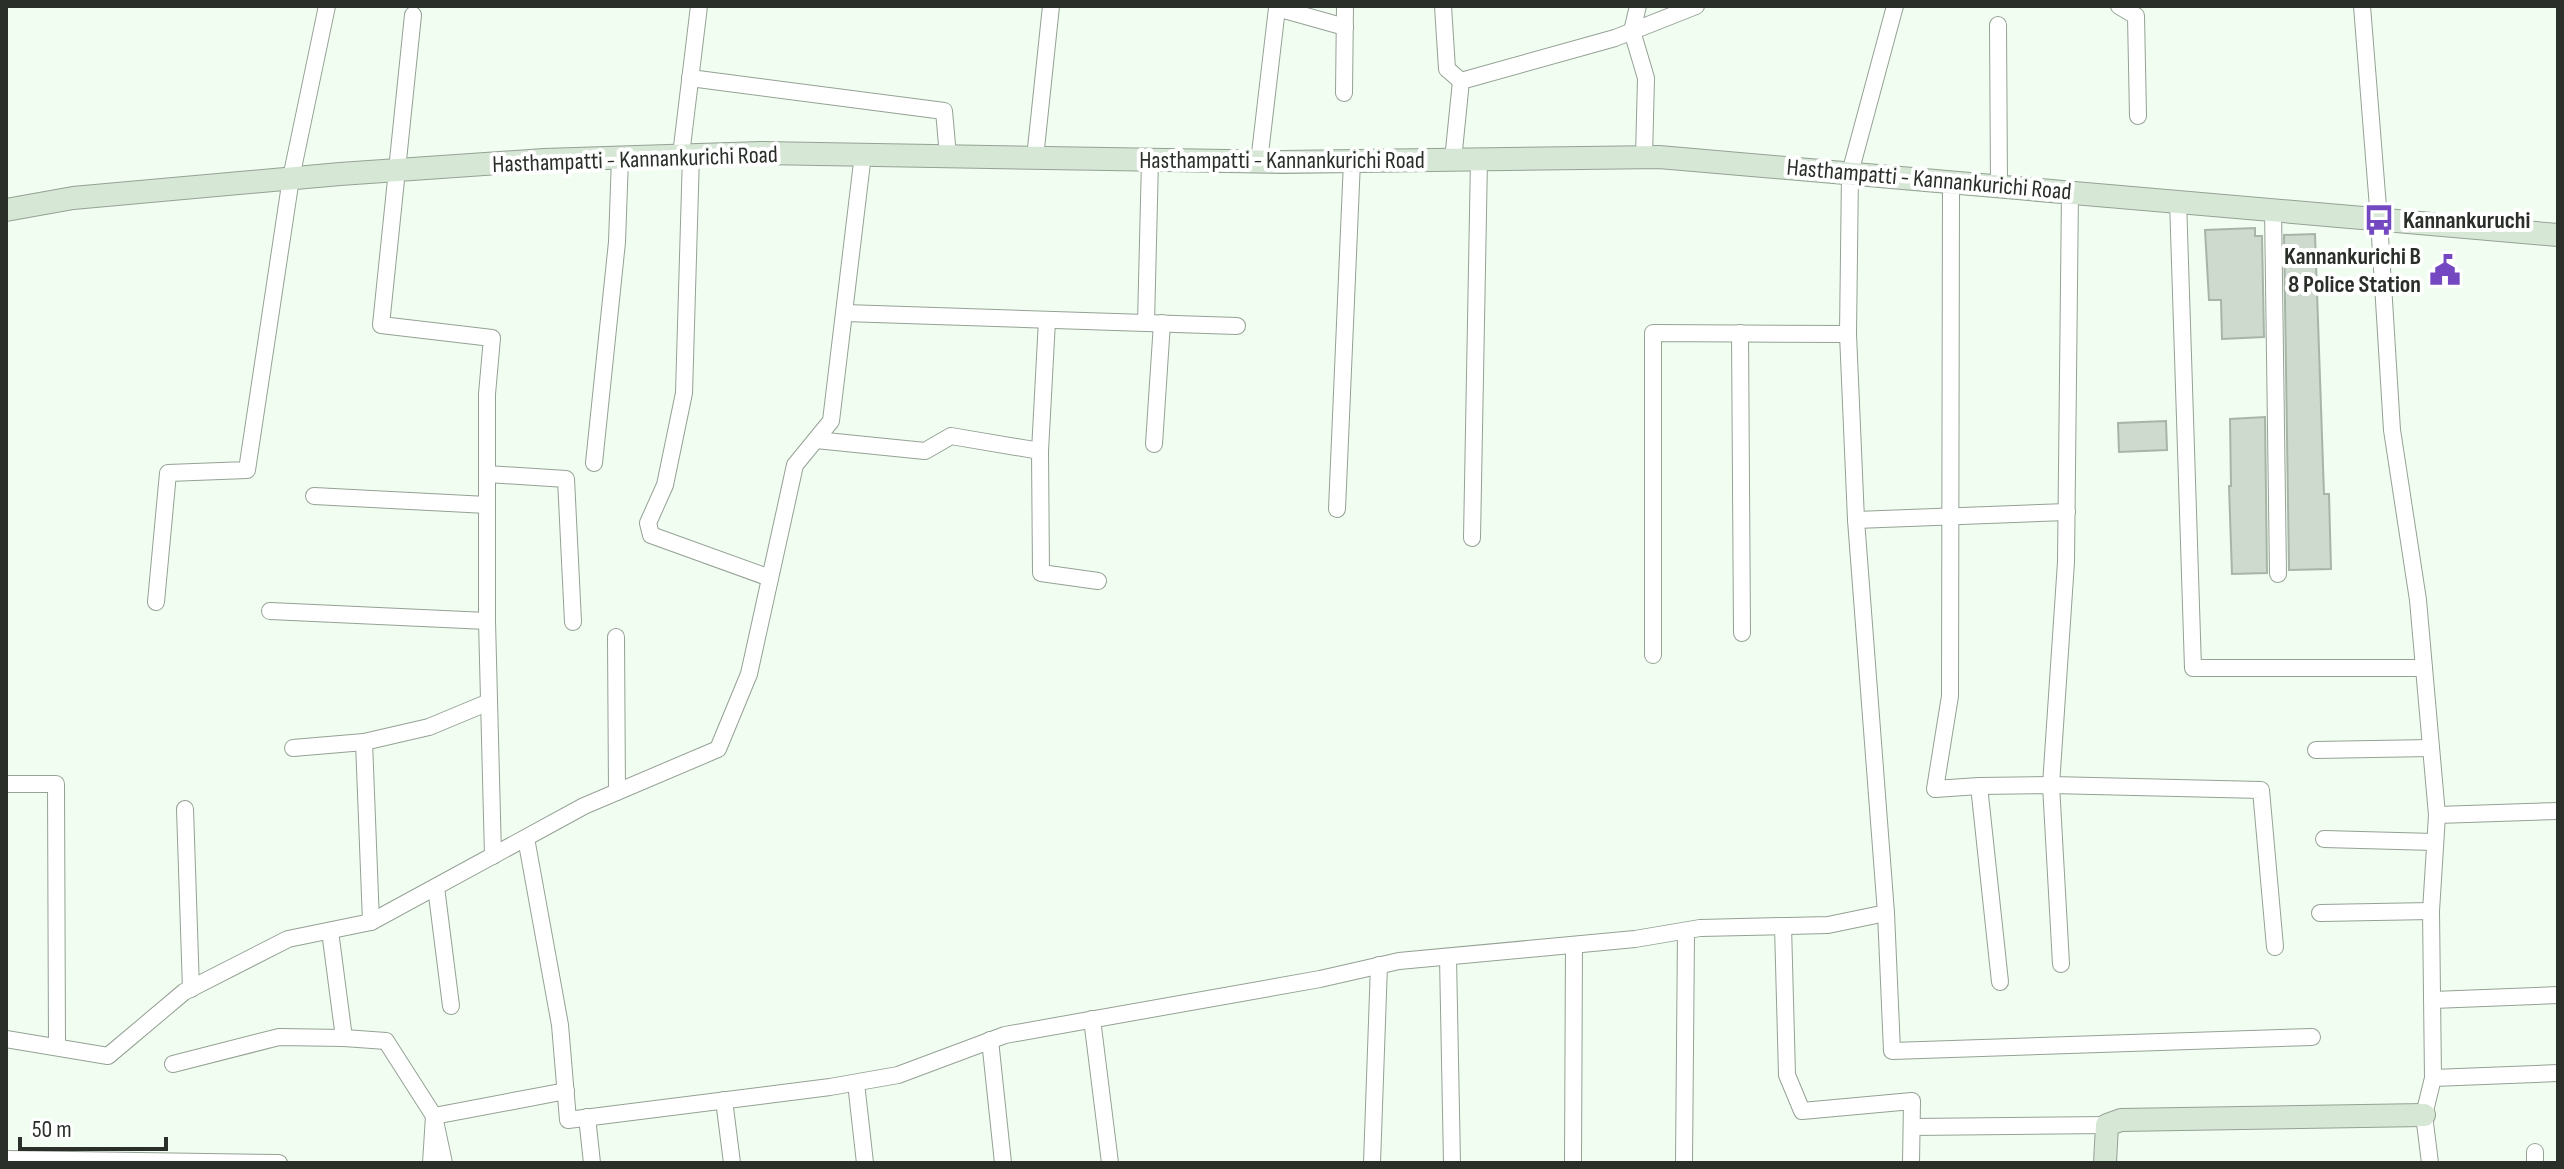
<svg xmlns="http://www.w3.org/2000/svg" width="2564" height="1169" viewBox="0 0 2564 1169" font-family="'Sofia Sans Condensed',sans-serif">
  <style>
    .building { fill: #cddacd; stroke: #a8b4a8; stroke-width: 2 }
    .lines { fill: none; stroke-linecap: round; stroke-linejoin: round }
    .street-casing { stroke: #95a195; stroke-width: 18 }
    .secondary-casing { stroke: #95a195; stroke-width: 24 }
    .street { stroke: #fff; stroke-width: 16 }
    .secondary { stroke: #d6e7d6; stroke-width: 22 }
    .labels { text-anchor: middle; stroke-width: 8; stroke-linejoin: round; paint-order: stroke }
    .street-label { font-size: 24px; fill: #2a2f2a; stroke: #fff }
    .poi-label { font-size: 24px; font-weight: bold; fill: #2a2f2a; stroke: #fff; text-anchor: start }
  </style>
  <rect width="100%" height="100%" fill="#f0fdf0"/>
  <!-- building -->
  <g class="building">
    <path d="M2255 228V236H2262L2264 337 2222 339 2221 300H2209L2205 230Z"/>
    <path d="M2315 234 2324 494H2329L2331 569 2289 570 2284 235Z"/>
    <path d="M2265 417 2267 573 2232 574 2229 486H2231L2230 419Z"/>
    <path d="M2166 421 2167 450 2119 452 2118 423Z"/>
  </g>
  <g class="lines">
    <defs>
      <g id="street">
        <path d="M1443 6 1447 69 1461 81"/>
        <path d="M1638 6 1632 31 1646 78 1644 157"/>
        <path d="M1895 6 1850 173 1848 334 1856 520 1886 913 1892 1051 2312 1037"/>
        <path d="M2119 6 2136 16 2138 116"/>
        <path d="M2362 6 2379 220 2392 430 2418 600 2437 815 2431 911 2433 1078 2424 1115 2430 1163"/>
        <path d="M413 15 381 325 492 338 487 394V621L493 856"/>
        <path d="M1998 25 1999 185"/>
        <path d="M690 78 944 111 948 156"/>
        <path d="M1344 93 1345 6"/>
        <path d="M681 155 699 6"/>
        <path d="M691 155 684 393 665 485 648 523 651 535 770 578"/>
        <path d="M1035 158 1051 6"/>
        <path d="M1453 160 1461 81 1615 38 1696 6"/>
        <path d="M1259 162 1277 8 1345 27"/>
        <path d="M1951 181 1950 696 1935 789 1979 786 2051 785 2061 964"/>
        <path d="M2070 191 2066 562 2051 785 2261 790 2275 947"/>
        <path d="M2178 200 2193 668H2424"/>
        <path d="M2273 209 2278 574"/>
        <path d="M845 313 1237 326"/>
        <path d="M1146 323 1150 160"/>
        <path d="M1740 333 1742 633"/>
        <path d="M816 440 925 451 951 436 1040 451 1041 573 1098 581"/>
        <path d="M1154 444 1162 323"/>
        <path d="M1040 451 1047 320"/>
        <path d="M594 463 617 242 620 158"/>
        <path d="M487 474 566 479 573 622"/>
        <path d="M314 496 487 505"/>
        <path d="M1337 509 1352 161"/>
        <path d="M1856 520 2067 512"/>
        <path d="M1472 538 1479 159"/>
        <path d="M156 602 168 473 247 470 291 178 327 6"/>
        <path d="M270 611 487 621"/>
        <path d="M616 637 617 792"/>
        <path d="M1653 655V333L1848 334"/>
        <path d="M364 742 371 922"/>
        <path d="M293 748 364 742 429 727 489 702"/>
        <path d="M2316 750 2431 748"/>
        <path d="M6 784H56L57 1047"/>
        <path d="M1979 786 2000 982"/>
        <path d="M185 809 191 989"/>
        <path d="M2437 815 2558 811"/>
        <path d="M526 838 560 1025 568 1120 830 1087 898 1075 1005 1035 1320 979 1399 961 1635 939 1700 928 1828 925 1886 913"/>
        <path d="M2324 839 2434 842"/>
        <path d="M436 887 451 1006"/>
        <path d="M2320 913 2431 911"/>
        <path d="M1783 926 1787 1075 1802 1111 1912 1101 1911 1163"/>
        <path d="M1448 957 1452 1163"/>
        <path d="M2433 1000 2558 995"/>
        <path d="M1092 1019 1110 1163"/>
        <path d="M344 1038 386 1041 434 1116 444 1163"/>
        <path d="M6 1039 108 1056 184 992 288 939 371 922 584 806 718 749 749 674 795 465 831 421 863 154"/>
        <path d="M990 1040 1003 1163"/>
        <path d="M173 1064 279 1037 344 1038 330 931"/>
        <path d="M2433 1078 2558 1073"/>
        <path d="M856 1083 865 1163"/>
        <path d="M724 1100 732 1163"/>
        <path d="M587 1117 592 1163"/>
        <path d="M1912 1127 2107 1125"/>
        <path d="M6 1159 279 1163"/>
        <path d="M431 1163 434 1116 566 1091"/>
        <path d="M1372 1163 1379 965"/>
        <path d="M1573 1163 1574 945"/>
        <path d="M1684 1163 1686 931"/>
        <path d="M2535 1163V1152"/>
      </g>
      <g id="secondary">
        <path d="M6 210 73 198 340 174 544 160 761 153 1282 162 1659 157 2558 235"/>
        <path d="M2105 1163 2107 1125 2121 1120 2424 1115"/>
      </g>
    </defs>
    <!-- street casing -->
    <use href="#street" class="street-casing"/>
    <!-- secondary casing -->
    <use href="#secondary" class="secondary-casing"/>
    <!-- street -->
    <use href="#street" class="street"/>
    <!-- secondary -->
    <use href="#secondary" class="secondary"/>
  </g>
  <!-- icons -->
  <defs>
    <symbol id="bus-bare" viewBox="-9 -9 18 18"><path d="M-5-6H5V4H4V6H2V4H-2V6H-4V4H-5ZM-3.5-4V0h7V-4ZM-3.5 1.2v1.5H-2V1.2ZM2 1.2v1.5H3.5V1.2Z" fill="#7348c0" stroke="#fff" stroke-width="2.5" paint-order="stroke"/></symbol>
    <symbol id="civic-bare" viewBox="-9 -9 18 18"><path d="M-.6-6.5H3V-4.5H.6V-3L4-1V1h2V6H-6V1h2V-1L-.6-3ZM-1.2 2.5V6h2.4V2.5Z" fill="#7348c0" stroke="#fff" stroke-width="2.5" paint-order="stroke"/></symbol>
  </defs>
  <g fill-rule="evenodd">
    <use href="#bus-bare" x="2357" y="198" width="44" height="44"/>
    <use href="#civic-bare" x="2423" y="248" width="44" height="44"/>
  </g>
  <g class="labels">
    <!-- street labels -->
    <g class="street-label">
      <text transform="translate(635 159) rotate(-2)" y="8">Hasthampatti - Kannankurichi Road</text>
      <text x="1282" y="168">Hasthampatti - Kannankurichi Road</text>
      <text transform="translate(1929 179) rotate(5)" y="8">Hasthampatti - Kannankurichi Road</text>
    </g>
    <!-- poi labels -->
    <g class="poi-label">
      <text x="2403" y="228">Kannankuruchi</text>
      <text x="2421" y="264" text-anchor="end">Kannankurichi B<tspan x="2421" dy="28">8 Police Station</tspan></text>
    </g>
  </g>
  <!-- border -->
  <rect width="2564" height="1169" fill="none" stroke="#2a2f2a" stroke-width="16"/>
  <!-- scale -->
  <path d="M20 1137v12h146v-12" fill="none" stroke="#2a2f2a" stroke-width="4"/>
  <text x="32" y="1137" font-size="24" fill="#2a2f2a" stroke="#ffffff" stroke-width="6" paint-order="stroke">50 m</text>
</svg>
